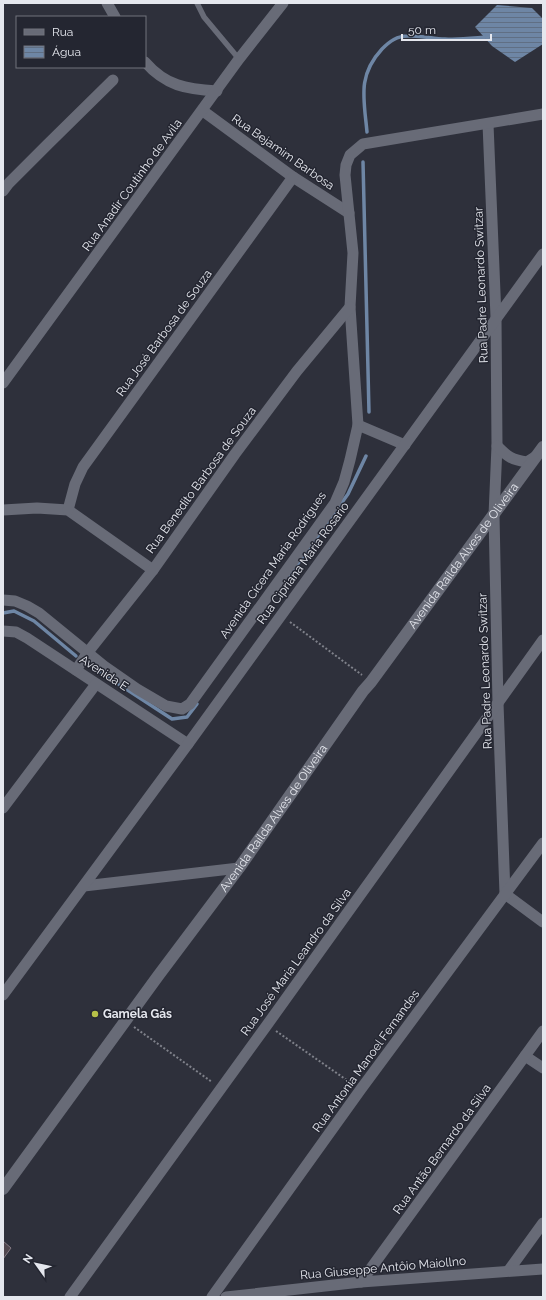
<svg xmlns="http://www.w3.org/2000/svg" width="546" height="1300" viewBox="0 0 546 1300" font-family="Raleway,sans-serif">
  <style>
    .water { fill: url(#water-rules) }
    .lines { fill: none; stroke-linecap: round; stroke-linejoin: round }
    .stream { stroke: #6e86a5; stroke-width: 3.5 }
    .building { fill: #4f464e; stroke: #837882 }
    .path { stroke: #7f818a; stroke-width: 2; stroke-dasharray: 2 2; stroke-linecap: butt }
    .lane { stroke: #686b77; stroke-width: 5.5 }
    .street { stroke: #686b77; stroke-width: 11 }
    .secondary { stroke: #686b77; stroke-width: 12 }
    .poi-dot { fill: #b7c148; stroke: #242631; stroke-width: 1.5 }
    .labels { text-anchor: middle; stroke-width: 3; stroke-linejoin: round; paint-order: stroke }
    .street-label { font-size: 12px; fill: #e5e7ee; stroke: #242631 }
    .poi-label { font-size: 12px; font-weight: bold; fill: #e5e7ee; stroke: #242631; text-anchor: start }
  </style>
  <defs>
    <pattern id="water-rules" width="6" height="5" patternUnits="userSpaceOnUse"><rect width="6" height="5" fill="#6e86a5"/><path d="M0 2.5h6" fill="none" stroke="#606f84"/></pattern>
  </defs>
  <rect width="100%" height="100%" fill="#2e303b"/>
  <!-- water -->
  <path class="water" d="M497 5 532 8 543 19V44L515 62 492 46 475 27Z"/>
  <g class="lines">
    <!-- stream -->
    <g class="stream">
      <path d="M367 132C364 99 357 76 382 49 390 41 397 36 408 36 421 35 433 39 445 39 459 40 474 38 488 37"/>
      <path d="M363 162 369 412"/>
      <path d="M289 576 348 494 366 456"/>
      <path d="M3 613 14 611 34 621 76 656"/>
      <path d="M97 670 172 719 187 717 197 704"/>
    </g>
  </g>
  <!-- building -->
  <path class="building" d="M3 1241 11 1248 3 1259Z"/>
  <g class="lines">
    <!-- path -->
    <g class="path">
      <path d="M290 622 362 675"/>
      <path d="M134 1027 212 1082"/>
      <path d="M276 1031 351 1083"/>
    </g>
    <!-- lane -->
    <path class="lane" d="M197 3 204 17 239 59"/>
    <!-- street -->
    <g class="street">
      <path d="M107 3 115 17"/>
      <path d="M145 62C166 86 186 89 217 91"/>
      <path d="M203 111 293 177 349 213"/>
      <path d="M488 124 496 317 497 446 494 515 498 703 505 894 543 922"/>
      <path d="M3 191 9 183 48 144 113 80"/>
      <path d="M3 383 239 59 283 3"/>
      <path d="M358 425 405 445"/>
      <path d="M497 446C508 457 512 460 527 462L535 457"/>
      <path d="M3 510 37 508 68 510 153 570"/>
      <path d="M68 510 75 484 83 467 293 177"/>
      <path d="M3 600 15 601 27 606 39 613 104 666 137 689 166 706 182 709 190 704 335 503 344 482 350 460 358 425 350 307 353 253 345 175 346 165 350 155 363 144 543 114"/>
      <path d="M3 631 16 632 27 638 188 744"/>
      <path d="M76 670 88 652 153 570 235 454 297 371 350 307"/>
      <path d="M3 808 96 684"/>
      <path d="M84 886 239 868"/>
      <path d="M3 995 188 744 543 254"/>
      <path d="M525 1056 543 1068"/>
      <path d="M509 1270 543 1223"/>
      <path d="M361 1282 543 1031"/>
      <path d="M70 1297 267 1025 543 640"/>
      <path d="M212 1297 361 1089 543 843"/>
      <path d="M226 1297 361 1282 543 1269"/>
    </g>
    <!-- secondary -->
    <path class="secondary" id="s1" d="M3 1189 158 976 239 868 363 691 371 682 543 447"/>
  </g>
  <!-- markers -->
  <circle class="poi-dot" cx="95" cy="1014" r="4"/>
  <g class="labels">
    <!-- street labels -->
    <g class="street-label">
      <text transform="translate(283 152) rotate(35)" y="4">Rua Bejamim Barbosa</text>
      <text transform="translate(132 185) rotate(-54)" y="4">Rua Anadir Coutinho de Avila</text>
      <text transform="translate(481 285) rotate(-92)" y="4">Rua Padre Leonardo Switzar</text>
      <text transform="translate(164 333) rotate(-54)" y="4">Rua José Barbosa de Souza</text>
      <text transform="translate(201 480) rotate(-54)" y="4">Rua Benedito Barbosa de Souza</text>
      <text dy="4" stroke="none"><textPath href="#s1" startOffset="783">Avenida Raílda Alves de Oliveira</textPath></text>
      <text transform="translate(303 563) rotate(-54)" y="4">Rua Cipriana Maria Rosario</text>
      <text transform="translate(273 565) rotate(-55)" y="4">Avenida Cícera Maria Rodrigues</text>
      <text transform="translate(485 671) rotate(-92)" y="4">Rua Padre Leonardo Switzar</text>
      <text transform="translate(104 673) rotate(33)" y="4">Avenida E</text>
      <text dy="4" stroke="none"><textPath href="#s1" startOffset="459">Avenida Raílda Alves de Oliveira</textPath></text>
      <text transform="translate(296 962) rotate(-54)" y="4">Rua José Maria Leandro da Silva</text>
      <text transform="translate(366 1061) rotate(-54)" y="4">Rua Antonia Manoel Fernandes</text>
      <text transform="translate(442 1149) rotate(-54)" y="4">Rua Antão Bernardo da Silva</text>
      <text transform="translate(383 1268) rotate(-5)" y="4">Rua Giuseppe Antôio Maiollno</text>
    </g>
    <!-- poi labels -->
    <g class="poi-label">
      <text x="103" y="1018">Gamela Gás</text>
    </g>
  </g>
  <!-- border -->
  <rect width="546" height="1300" fill="none" stroke="#e5e7ee" stroke-width="8"/>
  <!-- legend -->
  <rect x="16" y="16" width="130" height="52" fill="#242631" stroke="#71737d"/>
  <rect x="24" y="29" width="20" height="6" fill="#686b77" stroke="#71737d"/>
  <text x="52" y="36" font-size="12" fill="#e5e7ee">Rua</text>
  <rect x="24" y="46" width="20" height="12" fill="url(#water-rules)" stroke="#71737d"/>
  <text x="52" y="56" font-size="12" fill="#e5e7ee">Água</text>
  <!-- north arrow -->
  <g transform="translate(36 1264) rotate(303)" stroke="#242631" stroke-width="3" paint-order="stroke">
  <path d="M0-3L7 15L0 10L-7 15Z" fill="#e5e7ee"/>
  <text y="-6" font-size="11" font-weight="bold" text-anchor="middle" fill="#e5e7ee">N</text>
  </g>
  <!-- scale -->
  <path d="M402 34v6h89v-6" fill="none" stroke="#e5e7ee" stroke-width="2"/>
  <text x="408" y="34" font-size="12" fill="#e5e7ee" stroke="#242631" stroke-width="3" paint-order="stroke">50 m</text>
</svg>
